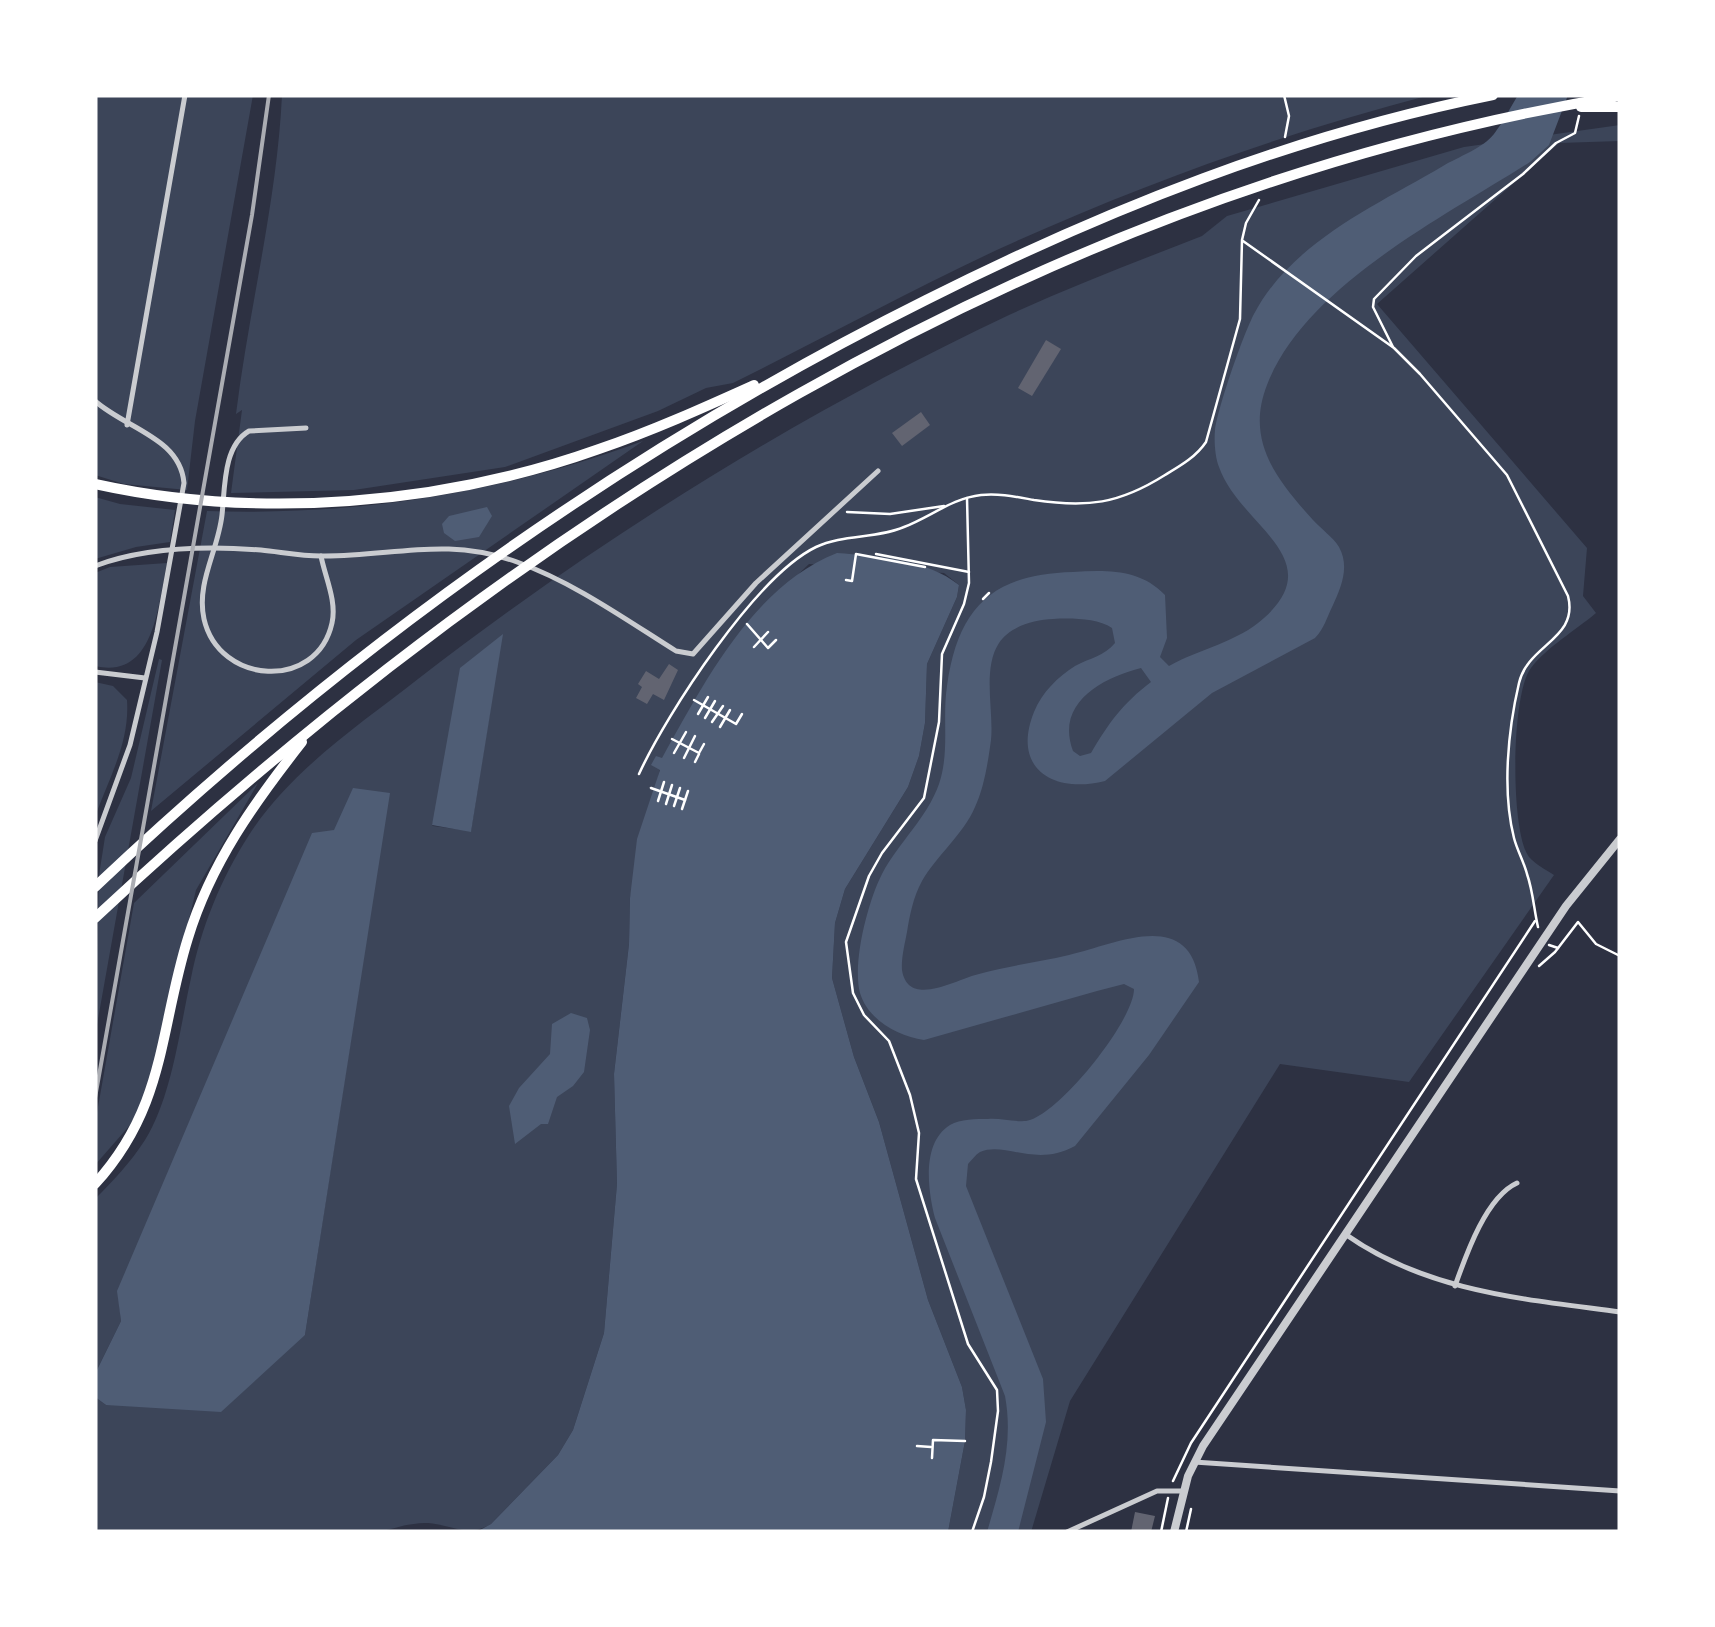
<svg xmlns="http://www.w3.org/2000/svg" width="1715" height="1627" viewBox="0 0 1715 1627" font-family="Quicksand,sans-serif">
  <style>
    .green { fill: #3c4559; fill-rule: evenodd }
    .water { fill: #4f5d75; fill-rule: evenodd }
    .building { fill: #626471 }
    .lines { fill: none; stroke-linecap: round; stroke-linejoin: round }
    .path { stroke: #fff; stroke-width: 2.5 }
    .minor { stroke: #caccd0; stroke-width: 5 }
    .tertiary { stroke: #caccd0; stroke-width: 8 }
    .motorway { stroke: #fff; stroke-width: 10 }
    .rail { stroke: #abadb3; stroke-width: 4 }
  </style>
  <rect width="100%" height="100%" fill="#2d3142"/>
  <!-- green -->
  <g class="green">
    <path d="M95 95H253L195 421 187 490 124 484 95 475Z"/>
    <path d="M282 95H1430C1281 134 1139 185 999 249 909 291 822 339 733 383L706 388 658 411 505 467 354 490 231 493 242 410 236 414C249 308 277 202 282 95Z"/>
    <path d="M1620 125V141L1559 143 1377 304 1587 548 1583 596 1596 613C1576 630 1547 647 1531 668 1511 693 1510 832 1529 857 1535 864 1546 870 1554 875L1409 1082 1280 1064 1070 1401 1031 1532H948L965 1441 966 1410 962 1387 928 1300 879 1122 854 1057 832 978 835 923 845 889 908 787 919 756 925 723 927 664 957 597 959 585 944 573 809 564 747 624 662 759 652 765 660 769 630 898 629 944 614 1074 617 1184 604 1333 573 1430 558 1455 491 1524C468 1538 453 1525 428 1523 413 1522 395 1528 380 1532H95V1397L106 1405 305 1335 389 793 333 831 118 1291 121 1321 95 1374V1199C113 1181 131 1162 145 1140 172 1097 180 1027 191 978 201 928 221 878 249 835 290 771 359 725 418 679 600 538 801 413 1009 315 1072 286 1138 261 1202 236L1227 216 1464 147ZM502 635 471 831 433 826 432 825Z"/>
    <path d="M643 441 356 640 151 811 207 511C357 516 502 493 643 441Z"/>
    <path d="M95 497 120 504 175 510 170 542 136 547 95 559Z"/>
    <path d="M167 563C158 604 155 680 95 666V573L110 567Z"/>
    <path d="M159 659 162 660 95 1036 99 875 105 837 131 778Z"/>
    <path d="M95 682 113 686 127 700C130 742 109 778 95 817Z"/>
    <path d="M258 783 196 890 148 1091 130 1125 95 1165V1124L134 903Z"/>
  </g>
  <!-- water -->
  <g class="water">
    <path d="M1518 95H1568L1549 145 1530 162C1444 217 1305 286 1267 385 1245 441 1277 480 1313 520 1321 529 1333 537 1339 547 1350 567 1341 587 1333 605 1327 617 1324 629 1315 638L1212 693 1105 781C1054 794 1011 769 1034 712 1042 692 1058 677 1075 666 1090 658 1104 656 1115 643L1112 628C1097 618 1070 618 1053 619 1034 620 1010 626 999 643 982 669 994 711 991 740 988 762 984 788 975 807 963 835 937 855 922 881 913 898 910 914 907 932 905 943 901 958 902 970 908 1009 957 979 979 974 1008 966 1039 962 1069 955 1114 945 1190 906 1199 982L1149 1055 1075 1146C1035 1168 1005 1141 980 1152 975 1155 972 1160 968 1164L966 1186 1043 1379 1046 1422 1018 1532H987C1000 1487 1014 1444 1005 1396L935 1218C928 1191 921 1143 950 1125 960 1119 977 1119 988 1119 1000 1118 1014 1122 1026 1121 1057 1117 1134 1021 1134 989L1124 984 1097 991 924 1040C898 1036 868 1020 860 993 852 963 868 901 882 874 899 842 927 818 939 784 950 751 942 719 947 686 958 607 993 574 1073 572 1107 570 1140 569 1165 595L1167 638 1160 657 1169 666C1199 649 1238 642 1264 618 1331 558 1239 525 1219 467 1215 457 1214 441 1215 430 1218 407 1243 335 1254 314 1292 242 1375 206 1443 166 1458 157 1483 148 1494 134 1503 122 1510 108 1518 95ZM1141 668 1151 682C1123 703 1108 724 1091 753L1080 756 1073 751C1055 703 1102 678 1141 668Z"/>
    <path d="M487 507 492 516 479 537 455 541 444 533 442 524 449 516Z"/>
    <path d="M837 553C876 556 927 559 959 585L957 597 927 664 925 723 919 756 908 787 845 889 835 923 832 978 854 1057 879 1122 928 1300 962 1387 966 1410 965 1441 948 1532H464L480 1530 491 1524 558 1455 573 1430 604 1333 617 1184 614 1074 629 944 630 898 637 839 660 770 651 765 656 756 662 758C704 683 753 586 837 553Z"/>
    <path d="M503 634 471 832 432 825 460 668Z"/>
    <path d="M353 788 390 793 305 1335 221 1412 106 1405 95 1397V1374L121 1321 117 1291 312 833 334 830Z"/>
    <path d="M571 1013 587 1018 590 1030 584 1072 573 1086 557 1097 548 1124H541L515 1144 509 1106 519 1088 550 1054 552 1024Z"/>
  </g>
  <!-- building -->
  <g class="building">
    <path d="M1046 340 1061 349 1032 396 1018 388Z"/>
    <path d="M921 412 930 425 902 446 892 433Z"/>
    <path d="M669 664 678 670 664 700 653 694 647 704 636 698 642 687 638 684 646 671 659 679Z"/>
    <path d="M1135 1512 1155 1516 1151 1532H1131Z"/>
  </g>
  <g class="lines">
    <!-- path -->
    <g class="path">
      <path d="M1284 95 1289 116 1285 137"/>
      <path d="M1243 241 1394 348 1420 374 1507 475 1568 596C1579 639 1528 644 1519 683 1508 730 1502 791 1514 838 1517 850 1524 862 1527 874 1533 891 1534 910 1538 927"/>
      <path d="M1393 347 1373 307 1374 299 1416 256 1523 174 1556 143 1575 133 1579 116"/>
      <path d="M967 498 969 583 964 604 942 654 939 722 924 798 882 853 869 876 846 942 853 993 864 1015 889 1041 910 1095 919 1133 916 1179 968 1344 997 1390 998 1411 991 1462 984 1497 972 1532"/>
      <path d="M847 512 890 514 944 506"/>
      <path d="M876 554 969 572"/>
      <path d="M846 580 852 581 856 554 925 567"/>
      <path d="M983 599 989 593"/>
      <path d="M747 624 768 648 776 640"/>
      <path d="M754 647 768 632"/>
      <path d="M694 700 736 724 742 714"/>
      <path d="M698 714 708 697"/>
      <path d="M705 718 715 701"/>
      <path d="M712 722 723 706"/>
      <path d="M720 727 730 710"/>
      <path d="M672 739 699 753 704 744"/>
      <path d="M674 753 686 732"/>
      <path d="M684 758 695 736"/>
      <path d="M695 762 699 754"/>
      <path d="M639 774C667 713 756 576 816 547 843 534 876 539 904 527 930 517 953 498 981 495 999 493 1017 497 1034 500 1087 508 1119 504 1165 475 1180 466 1196 457 1206 442L1240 319 1242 240 1246 223 1259 200"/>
      <path d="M651 788 685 800"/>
      <path d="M658 801 664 782"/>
      <path d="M666 804 672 785"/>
      <path d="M674 806 680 788"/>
      <path d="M682 809 688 791"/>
      <path d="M1549 945 1558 948"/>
      <path d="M1539 966 1555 952 1578 922 1596 944 1620 956"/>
      <path d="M917 1446 931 1447"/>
      <path d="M932 1458 933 1440 965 1441"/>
      <path d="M1173 1481 1191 1443 1535 921"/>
      <path d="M1161 1532 1168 1498"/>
      <path d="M1186 1532 1191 1509"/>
    </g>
    <!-- minor -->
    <g class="minor">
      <path d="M95 401C127 429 180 438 184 483L157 632 130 745 95 841"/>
      <path d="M127 425 185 95"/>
      <path d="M306 428 249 431C223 446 225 488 222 515 218 551 196 583 204 619 219 685 317 691 332 623 337 601 325 577 321 556"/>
      <path d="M95 566C145 547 208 546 261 550 281 552 301 556 321 556 392 557 444 536 517 562 573 582 625 619 676 651L693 654 756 583 878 471"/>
      <path d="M95 672 145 678"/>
      <path d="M1345 1234C1427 1292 1524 1299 1620 1312"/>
      <path d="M1455 1286C1466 1255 1486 1197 1517 1183"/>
      <path d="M1194 1462 1620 1491"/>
      <path d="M1067 1532 1157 1491H1184"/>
    </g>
    <!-- tertiary -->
    <path class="tertiary" d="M1174 1532 1188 1476 1203 1446 1566 906 1620 839"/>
    <!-- motorway -->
    <g class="motorway">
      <path d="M1581 107H1620"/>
      <path d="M95 484C258 520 442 505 599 449 652 431 703 408 754 385"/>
      <path d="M95 887C342 653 621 452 926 300 1107 209 1294 135 1493 95"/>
      <path d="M95 918C520 522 1038 190 1620 96"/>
      <path d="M95 1184C166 1106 159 1031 188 938 211 863 254 803 302 742"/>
    </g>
    <!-- rail -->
    <path class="rail" d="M95 1098 252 215 269 95"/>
  </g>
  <!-- border -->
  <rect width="1715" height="1627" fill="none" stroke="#ffffff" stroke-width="195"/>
</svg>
